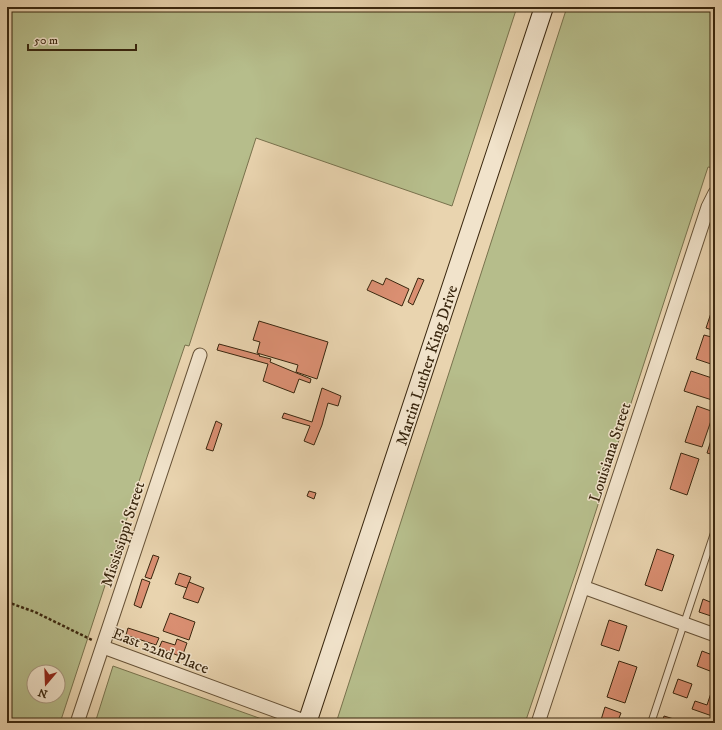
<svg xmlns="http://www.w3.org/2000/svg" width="722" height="730" viewBox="0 0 722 730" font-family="'IM FELL DW Pica',serif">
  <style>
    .green { fill: #b6bd8b; stroke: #78724d; fill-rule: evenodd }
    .building { fill: #da8f72; stroke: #3a270f }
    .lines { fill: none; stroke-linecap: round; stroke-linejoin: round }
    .service-casing { stroke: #665237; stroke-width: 8 }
    .minor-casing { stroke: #665237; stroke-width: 15 }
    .secondary-casing { stroke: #3a270f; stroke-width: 20 }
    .path { stroke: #3a270f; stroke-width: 2.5; stroke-dasharray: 3 2; stroke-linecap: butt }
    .service { stroke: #f1e3cb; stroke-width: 6 }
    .minor { stroke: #f1e3cb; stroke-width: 13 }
    .secondary { stroke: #f1e3cb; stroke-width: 18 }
    .labels { text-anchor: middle; stroke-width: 3; stroke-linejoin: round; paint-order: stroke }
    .street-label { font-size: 16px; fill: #3a270f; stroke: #f1e3cb }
  </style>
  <rect width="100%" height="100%" fill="#e9d4af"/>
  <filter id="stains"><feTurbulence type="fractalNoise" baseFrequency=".005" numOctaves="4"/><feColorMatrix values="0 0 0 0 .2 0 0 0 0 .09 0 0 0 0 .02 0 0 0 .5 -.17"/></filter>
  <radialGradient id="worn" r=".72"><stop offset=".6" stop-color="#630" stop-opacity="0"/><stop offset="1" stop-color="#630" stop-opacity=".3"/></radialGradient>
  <!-- green -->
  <g class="green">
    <path d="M7 7H517L452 206 256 138 189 346 185 345 148 454 60 723H7ZM34 672H58V696H34Z"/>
    <path d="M567 7H715V168L708 167 578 566 525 723H336Z"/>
    <path d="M113 666 273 723H95Z"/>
  </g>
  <!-- building -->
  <g class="building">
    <path d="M386 278 409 289 402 306 367 290 372 280 383 285Z"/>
    <path d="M418 278 424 280 413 305 408 302Z"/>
    <path d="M714 304H715V331L706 328Z"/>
    <path d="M259 321 328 342 317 379 296 372 298 365 257 353 260 342 253 340Z"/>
    <path d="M704 335 715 338V361L714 365 696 359Z"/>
    <path d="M219 344 260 355 259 356 271 359 270 362 311 379 310 383 299 379 294 393 263 381 268 364 217 350Z"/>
    <path d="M691 371 715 379V390L712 400 684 391Z"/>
    <path d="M322 388 341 396 338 406 328 403 322 425 314 445 304 441 310 426 282 418 284 413 312 422Z"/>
    <path d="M697 406 714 412 702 447 685 442Z"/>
    <path d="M216 421 222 424 213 451 206 449Z"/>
    <path d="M715 434V455L707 453 712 437H714Z"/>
    <path d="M681 453 699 459 687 495 670 489Z"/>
    <path d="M309 491 316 493 314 499 307 496Z"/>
    <path d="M657 549 674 555 662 591 645 585Z"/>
    <path d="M153 555 159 557 151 579 145 577Z"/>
    <path d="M715 567V582L711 580Z"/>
    <path d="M179 573 191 577 187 588 175 584Z"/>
    <path d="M142 579 150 582 141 608 134 605Z"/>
    <path d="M189 582 204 588 198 603 183 598Z"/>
    <path d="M703 599 715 604 711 616 699 612Z"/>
    <path d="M170 613 195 622 189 640 163 631Z"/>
    <path d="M609 620 627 626 619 651 601 645Z"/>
    <path d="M128 628 159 638 156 645 126 635Z"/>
    <path d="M177 639 187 643 182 657 159 648 162 641 175 645Z"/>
    <path d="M702 651 715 656 710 671 697 666Z"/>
    <path d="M619 661 637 667 625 703 607 697Z"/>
    <path d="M678 679 692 684 687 698 673 693Z"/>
    <path d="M711 693 715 694V717L692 709 695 701 707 705Z"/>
    <path d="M605 707 621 713 617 723H600Z"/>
    <path d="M664 716 677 720V723H662Z"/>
  </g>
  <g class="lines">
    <defs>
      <path id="service" d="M651 723 715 530"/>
      <g id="minor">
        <path d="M583 587 715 635"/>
        <path d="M103 647 307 722"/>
        <path d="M77 723 200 355"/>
        <path d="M538 723 708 207 715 193"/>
      </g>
      <path id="secondary" d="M307 723 544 7"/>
    </defs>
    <!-- service casing -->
    <use href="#service" class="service-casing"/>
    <!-- minor casing -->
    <use href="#minor" class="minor-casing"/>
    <!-- secondary casing -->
    <use href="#secondary" class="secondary-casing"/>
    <!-- path -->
    <path class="path" d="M7 602 35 612 92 640"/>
    <!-- service -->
    <use href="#service" class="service"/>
    <!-- minor -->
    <use href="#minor" class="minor"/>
    <!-- secondary -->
    <use href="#secondary" class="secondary"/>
  </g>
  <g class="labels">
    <!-- street labels -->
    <g class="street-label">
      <text transform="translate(426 365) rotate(-72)" y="6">Martin Luther King Drive</text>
      <text transform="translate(609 452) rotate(-72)" y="6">Louisiana Street</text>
      <text transform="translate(122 534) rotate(-72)" y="6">Mississippi Street</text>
      <text transform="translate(161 650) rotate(21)" y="6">East 22nd Place</text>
    </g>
  </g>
  <!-- margin -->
  <rect width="722" height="730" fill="none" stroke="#e9d4af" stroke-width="24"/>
  <rect x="8" y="8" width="706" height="714" fill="none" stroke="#3a270f" stroke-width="2"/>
  <rect x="12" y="12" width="698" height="706" fill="none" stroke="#3a270f"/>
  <!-- north arrow -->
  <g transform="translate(46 684) rotate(199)"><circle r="19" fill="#f1e3cb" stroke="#a89880"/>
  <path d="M0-3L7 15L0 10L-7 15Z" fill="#8f2418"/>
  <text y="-6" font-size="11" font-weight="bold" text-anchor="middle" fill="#3a270f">N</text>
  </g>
  <!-- scale -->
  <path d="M28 44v6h108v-6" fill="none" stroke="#3a270f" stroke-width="2"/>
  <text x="34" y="44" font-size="12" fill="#3a270f" stroke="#f1e3cb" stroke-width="3" paint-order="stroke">50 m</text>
  <rect width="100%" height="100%" filter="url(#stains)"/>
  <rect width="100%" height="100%" fill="url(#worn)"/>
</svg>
